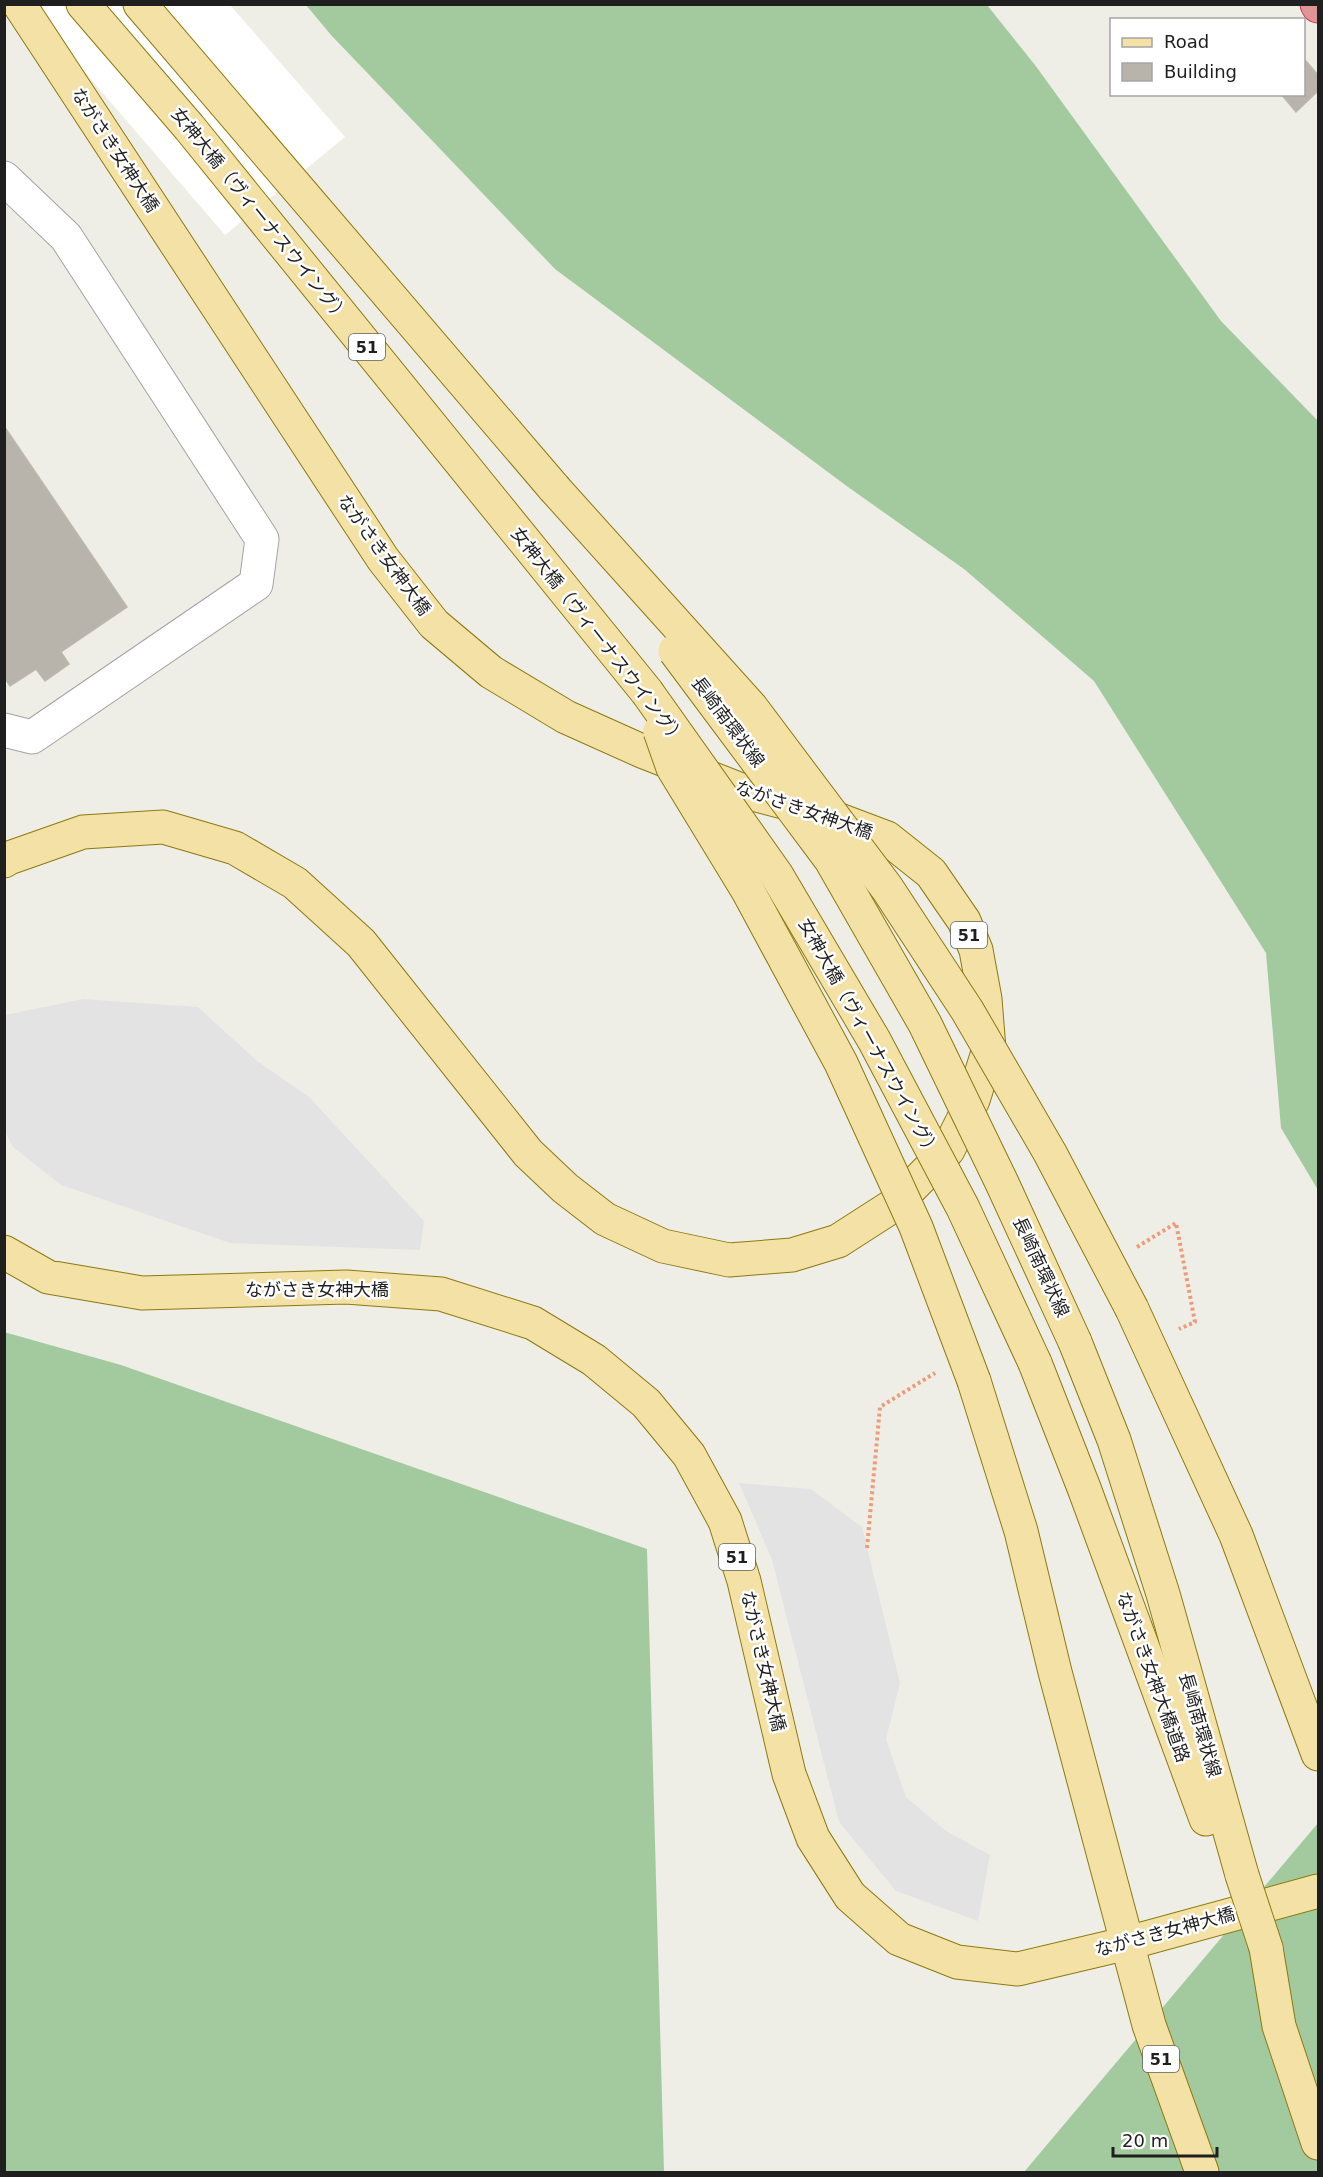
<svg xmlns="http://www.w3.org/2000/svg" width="1323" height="2177" viewBox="0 0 1323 2177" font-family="'DejaVu Sans','Noto Sans JP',sans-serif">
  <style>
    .forest { fill: #a3ca9f }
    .parking { fill: #e3e3e3 }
    .pier { fill: #fff }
    .building { fill: #b8b4ac; stroke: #bfb7aa; stroke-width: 1.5 }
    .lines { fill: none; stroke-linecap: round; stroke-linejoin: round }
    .minor-casing { stroke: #a3a3a3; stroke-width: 35 }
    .major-casing { stroke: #8c7a0e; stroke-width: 35 }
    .highway-casing { stroke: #cb354c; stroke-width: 35 }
    .path { stroke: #ed9b79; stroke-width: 4; stroke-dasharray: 3 3; stroke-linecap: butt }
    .minor { stroke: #fff; stroke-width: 33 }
    .major { stroke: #f3e1a6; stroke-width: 33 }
    .highway { stroke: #df9595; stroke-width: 33 }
    .major-bridge-casing { stroke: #8c7a0e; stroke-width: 35; stroke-linecap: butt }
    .major-bridge { stroke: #f3e1a6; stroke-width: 33 }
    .labels { text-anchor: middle; stroke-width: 5; stroke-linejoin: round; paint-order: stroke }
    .shield { fill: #fff; stroke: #626262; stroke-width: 1.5 }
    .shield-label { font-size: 16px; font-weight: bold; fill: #1f1f1f }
    .street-label { font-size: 18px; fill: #1f1f1f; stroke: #fff }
  </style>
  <rect width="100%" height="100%" fill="#efeee6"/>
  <!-- forest -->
  <g class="forest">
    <path d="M306 5H987L1035 65 1221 321 1318 421V1190L1281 1128 1266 953 1094 681 964 569 848 487 555 269 331 35Z"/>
    <path d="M4 1332 121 1365 647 1549 664 2172H5Z"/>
    <path d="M1318 1823V2172H1024Z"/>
  </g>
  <!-- parking -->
  <g class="parking">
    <path d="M83 999 198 1007 257 1061 308 1096 424 1221 420 1250 230 1243 61 1185 13 1147 5 1132V1015Z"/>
    <path d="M739 1483 811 1489 862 1527 900 1683 886 1739 906 1797 946 1831 990 1855 978 1921 896 1891 839 1822 772 1560Z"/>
  </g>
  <!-- pier -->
  <path class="pier" d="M27 5H230L345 137 225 235Z"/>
  <!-- building -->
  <g class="building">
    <path d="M1306 61 1318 75V91L1296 112 1281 94H1304V64Z"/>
    <path d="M4 426 127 607 61 652 69 664 45 681 36 669 10 686 4 677Z"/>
  </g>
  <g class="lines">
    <defs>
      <path id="minor" d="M4 178 66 237 262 539 256 584 32 737 4 730"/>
      <g id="major">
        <path d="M83 4 189 127 647 692"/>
        <path d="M140 4 554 488"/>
        <path d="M4 861 9 858 83 832 163 827 235 848 295 883 361 943 528 1153 565 1188 605 1219 663 1246 729 1260 792 1255 838 1241 894 1205 948 1150 973 1100 989 1049 985 999 976 950 964 921 931 873 887 838 810 809 749 793 644 752 566 717 491 672 434 624 383 559 19 4"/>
        <path d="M4 1252 48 1277 142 1293 346 1287 441 1294 533 1323 594 1360 646 1403 689 1455 725 1521 744 1581 789 1774 813 1838 850 1896 899 1939 957 1962 1018 1969 1128 1943 1318 1891"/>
        <path d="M1132 1309 1236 1535 1318 1754"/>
        <path d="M1075 1342 1114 1440 1163 1594 1242 1875"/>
        <path d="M1035 1363 1084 1488 1206 1819"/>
        <path d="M974 1381 1021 1531 1055 1672 1149 2025 1202 2172"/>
        <path d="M1266 1948 1279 2026 1318 2143"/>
      </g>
      <path id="highway" d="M1317 4 1318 6"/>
    </defs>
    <!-- minor casing -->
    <use href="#minor" class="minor-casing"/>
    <!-- major casing -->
    <use href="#major" class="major-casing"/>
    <!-- highway casing -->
    <use href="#highway" class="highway-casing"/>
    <!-- path -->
    <g class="path">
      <path d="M1137 1247 1176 1223 1195 1322 1179 1329"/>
      <path d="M867 1548 880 1407 935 1373"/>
    </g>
    <!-- minor -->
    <use href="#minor" class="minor"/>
    <!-- major -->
    <use href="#major" class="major"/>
    <!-- highway -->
    <use href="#highway" class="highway"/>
    <defs>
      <g id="major-bridge">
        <path d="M554 488 751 707 887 888 967 1010 1050 1153 1132 1309"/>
        <path d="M675 651 831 860 925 1024 1002 1183 1075 1342"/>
        <path d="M647 692 776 874 874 1040 963 1208 1035 1363"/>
        <path d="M660 731 673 768 748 891 841 1063 916 1227 974 1381"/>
        <path d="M1242 1875 1266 1948"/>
      </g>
    </defs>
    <!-- major-bridge casing -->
    <use href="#major-bridge" class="major-bridge-casing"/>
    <!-- major-bridge -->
    <use href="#major-bridge" class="major-bridge"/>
  </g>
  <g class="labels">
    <!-- shield labels -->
    <g class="shield">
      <rect x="349" y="334" width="36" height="26" rx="4.5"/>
      <rect x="951" y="922" width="36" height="26" rx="4.5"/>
      <rect x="719" y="1544" width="36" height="26" rx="4.5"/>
      <rect x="1143" y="2046" width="36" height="26" rx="4.5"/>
    </g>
    <g class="shield-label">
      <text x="367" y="353">51</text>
      <text x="969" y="941">51</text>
      <text x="737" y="1563">51</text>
      <text x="1161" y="2065">51</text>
    </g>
    <!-- street labels -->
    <g class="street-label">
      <text transform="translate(115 150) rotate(57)" y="6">ながさき女神大橋</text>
      <text transform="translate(260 215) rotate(51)" y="6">女神大橋（ヴィーナスウイング）</text>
      <text transform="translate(384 555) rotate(54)" y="6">ながさき女神大橋</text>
      <text transform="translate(598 636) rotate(52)" y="6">女神大橋（ヴィーナスウイング）</text>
      <text transform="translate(728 722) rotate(53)" y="6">長崎南環状線</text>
      <text transform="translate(804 810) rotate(19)" y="6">ながさき女神大橋</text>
      <text transform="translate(869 1038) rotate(61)" y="6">女神大橋（ヴィーナスウイング）</text>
      <text transform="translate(1041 1267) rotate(65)" y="6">長崎南環状線</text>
      <text x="317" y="1296">ながさき女神大橋</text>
      <text transform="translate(763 1661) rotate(77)" y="6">ながさき女神大橋</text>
      <text transform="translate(1153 1677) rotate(70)" y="6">ながさき女神大橋道路</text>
      <text transform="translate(1200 1725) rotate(74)" y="6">長崎南環状線</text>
      <text transform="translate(1165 1932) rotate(-15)" y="6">ながさき女神大橋</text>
    </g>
  </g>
  <!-- border -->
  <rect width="1323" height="2177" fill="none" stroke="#1f1f1f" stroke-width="12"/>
  <!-- legend -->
  <rect x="1110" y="18" width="195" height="78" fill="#ffffff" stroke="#a5a5a5" stroke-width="1.5"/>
  <rect x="1122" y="38" width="30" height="9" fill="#f3e1a6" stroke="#a5a5a5" stroke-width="1.5"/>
  <text x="1164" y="48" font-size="18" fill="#1f1f1f">Road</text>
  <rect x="1122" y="63" width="30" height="18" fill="#b8b4ac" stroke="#a5a5a5" stroke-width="1.5"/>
  <text x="1164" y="78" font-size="18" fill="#1f1f1f">Building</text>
  <!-- scale -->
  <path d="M1113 2147v9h104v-9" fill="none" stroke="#1f1f1f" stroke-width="3"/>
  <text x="1122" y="2147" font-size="18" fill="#1f1f1f" stroke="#ffffff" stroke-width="4.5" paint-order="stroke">20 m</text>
</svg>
